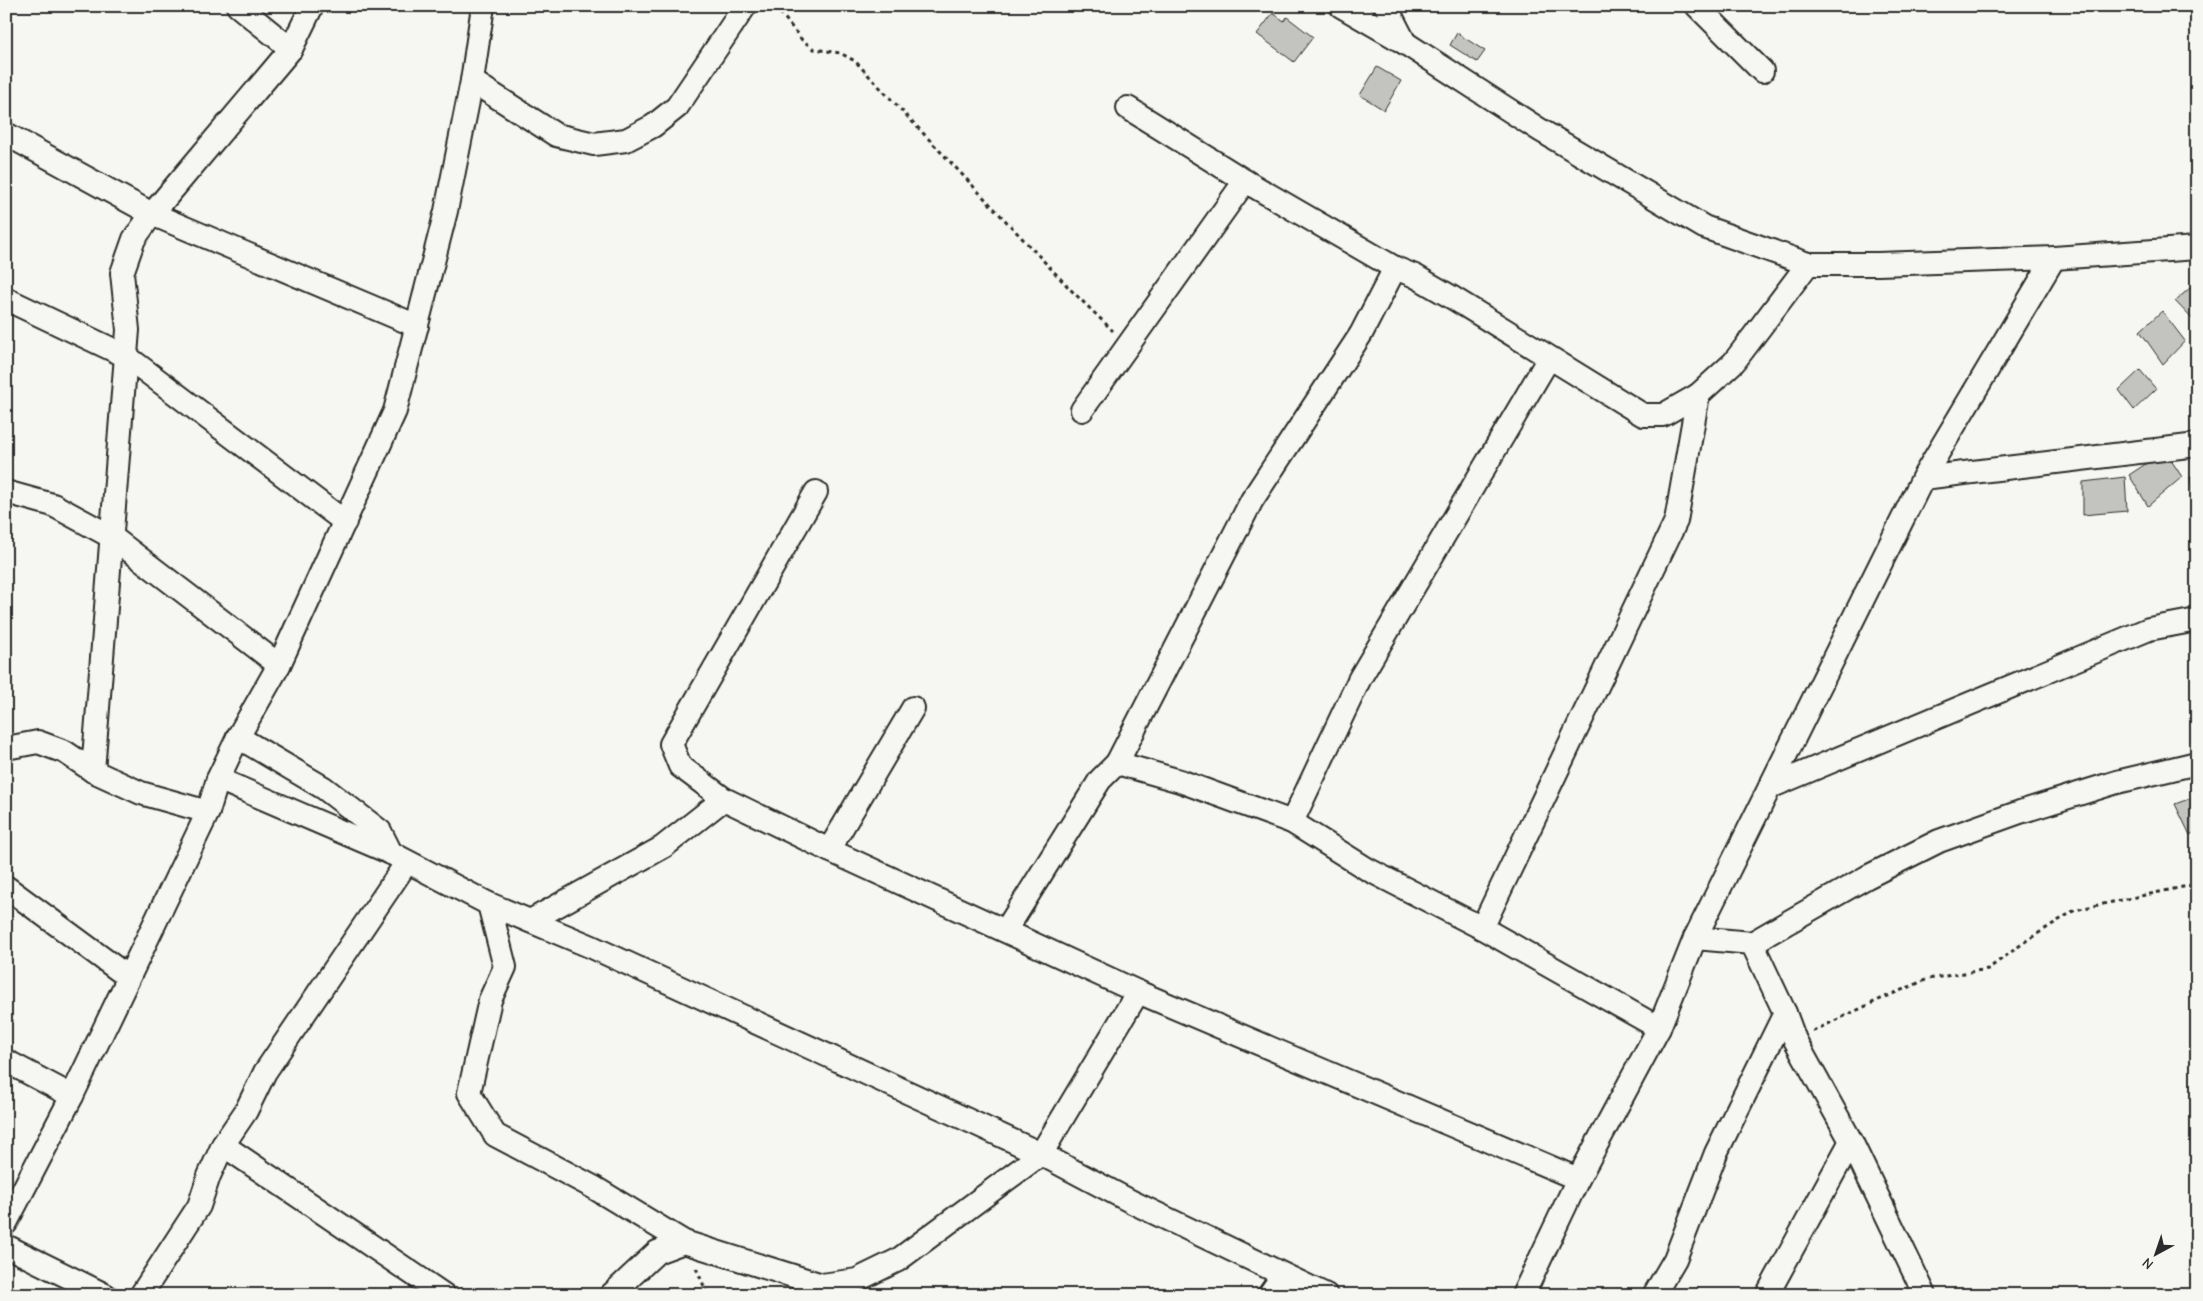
<svg xmlns="http://www.w3.org/2000/svg" width="2203" height="1301" viewBox="0 0 2203 1301" font-family="'Comic Neue',sans-serif">
  <style>
    .building { fill: #c3c3c0; stroke: #2b2b2b }
    .lines { fill: none; stroke-linecap: round; stroke-linejoin: round }
    .minor-casing { stroke: #2b2b2b; stroke-width: 26 }
    .path { stroke: #2b2b2b; stroke-width: 3; stroke-dasharray: 4 4; stroke-linecap: butt }
    .minor { stroke: #f6f6f2; stroke-width: 22 }
  </style>
  <rect width="100%" height="100%" fill="#f6f6f2"/>
  <filter id="ink" filterUnits="userSpaceOnUse"><feTurbulence type="fractalNoise" baseFrequency=".02" numOctaves="2"/><feDisplacementMap in="SourceGraphic" scale="10" xChannelSelector="R" yChannelSelector="G"/><feConvolveMatrix kernelMatrix="1 2 1 2 8 2 1 2 1" color-interpolation-filters="sRGB"/></filter>
  <g filter="url(#ink)">
    <!-- building -->
    <g class="building">
      <path d="M1273 13 1284 21 1287 17 1313 37 1294 62 1257 34Z"/>
      <path d="M1457 33 1485 51 1477 62 1450 45Z"/>
      <path d="M1377 67 1401 81 1384 110 1360 95Z"/>
      <path d="M2197 282V324L2175 301Z"/>
      <path d="M2162 311 2185 341 2163 364 2140 331Z"/>
      <path d="M2140 370 2156 389 2134 410 2119 390Z"/>
      <path d="M2165 451 2182 477 2148 506 2129 475Z"/>
      <path d="M2197 476V526L2190 477Z"/>
      <path d="M2125 477 2127 511 2083 515V482Z"/>
      <path d="M2197 796V831L2190 835 2175 804Z"/>
    </g>
    <g class="lines">
      <defs>
        <g id="minor">
          <path d="M238 6 291 49"/>
          <path d="M1341 6 1405 43 1540 130 1704 227 1808 264H1878L2054 258 2197 248"/>
          <path d="M1386 6 1405 43"/>
          <path d="M1697 6 1762 71"/>
          <path d="M472 81 556 135 594 144 626 140 653 126 677 107 745 6"/>
          <path d="M1128 108 1245 181 1395 268"/>
          <path d="M6 134 152 214 417 326"/>
          <path d="M6 299 126 356 345 522"/>
          <path d="M1082 410 1245 181"/>
          <path d="M1923 478 2197 445"/>
          <path d="M6 492 53 505 112 537 279 665"/>
          <path d="M238 737 324 788 380 831 391 853"/>
          <path d="M6 748 38 742 65 752 93 771 141 793 208 812"/>
          <path d="M1117 763 1252 500 1361 334 1395 268 1415 276 1453 298 1643 415H1663L1698 395 1734 362 1808 264"/>
          <path d="M93 771 128 330 122 273 134 239 152 214 291 49 312 6"/>
          <path d="M218 779 391 853 489 904 592 947 972 1122 1041 1154 1132 1202 1326 1295"/>
          <path d="M1770 787 2149 629 2197 620"/>
          <path d="M724 799 680 766 671 744 816 492"/>
          <path d="M1292 822 1360 678 1549 358"/>
          <path d="M829 850 913 708"/>
          <path d="M6 887 128 977"/>
          <path d="M489 904 505 967 490 1000 469 1093 495 1135 593 1187 684 1242 822 1285 857 1280 898 1260 1041 1154 1138 992"/>
          <path d="M530 921 663 847 724 799 829 850 1138 992 1578 1179"/>
          <path d="M1482 928 1676 521 1698 395"/>
          <path d="M1006 930 1100 780 1117 763 1180 781 1292 822 1367 869 1482 928 1659 1028"/>
          <path d="M1695 938 1752 943 1785 1013 1795 1040 1851 1141 1925 1295"/>
          <path d="M1752 943 1867 877 1939 841 2020 812 2117 782 2197 763"/>
          <path d="M6 1061 72 1096"/>
          <path d="M223 1145 444 1295"/>
          <path d="M6 1223 72 1096 208 812 218 779 238 737 279 665 395 411 446 211 472 81 483 6"/>
          <path d="M6 1246 105 1295"/>
          <path d="M141 1295 199 1206 209 1176 223 1145 246 1111 265 1072 407 862"/>
          <path d="M611 1295 657 1252 684 1242"/>
          <path d="M1269 1295 1283 1275"/>
          <path d="M1523 1295 1578 1179 1659 1028 1695 938 1923 478 2054 258"/>
          <path d="M1654 1295 1675 1259 1716 1153 1785 1013"/>
          <path d="M1767 1295 1851 1141"/>
        </g>
      </defs>
      <!-- minor casing -->
      <use href="#minor" class="minor-casing"/>
      <!-- path -->
      <g class="path">
        <path d="M775 6 802 40 814 49 840 53 855 61 1072 291 1113 331"/>
        <path d="M1813 1031 1885 997 1928 979 1988 969 2026 941 2075 910 2197 884"/>
        <path d="M696 1268 708 1295"/>
      </g>
      <!-- minor -->
      <use href="#minor" class="minor"/>
    </g>
  </g>
  <!-- margin -->
  <rect width="2203" height="1301" fill="none" stroke="#f6f6f2" stroke-width="25"/>
  <rect x="12" y="12" width="2178" height="1276" fill="none" stroke="#2b2b2b" stroke-width="2" filter="url(#ink)"/>
  <!-- north arrow -->
  <g transform="translate(2156 1254) rotate(220)" stroke="#f6f6f2" stroke-width="4" paint-order="stroke">
  <path d="M0-4L9 19L0 12L-9 19Z" fill="#2b2b2b"/>
  <text y="-8" font-size="14" font-weight="bold" text-anchor="middle" fill="#2b2b2b">N</text>
  </g>
</svg>
